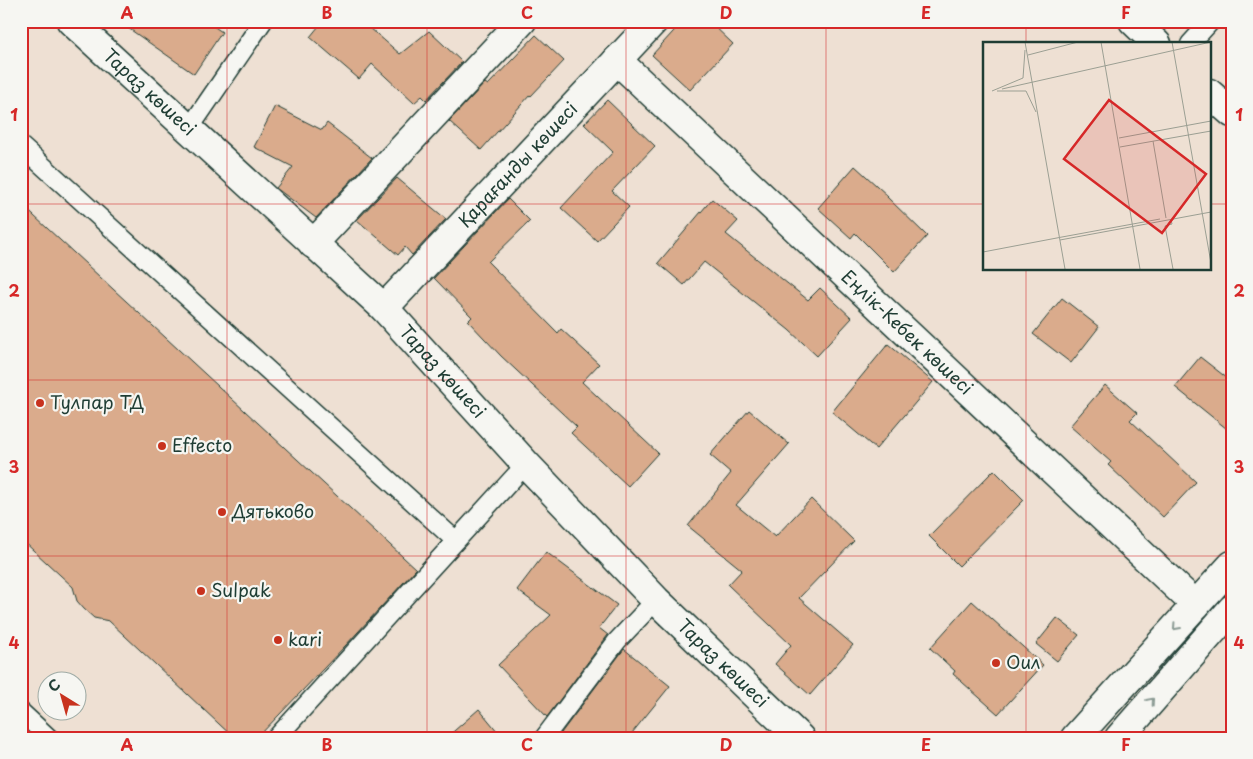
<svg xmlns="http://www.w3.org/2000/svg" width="1253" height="759" viewBox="0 0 1253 759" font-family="'Playpen Sans',sans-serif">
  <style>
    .building { fill: #daab8c; stroke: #1f3d34 }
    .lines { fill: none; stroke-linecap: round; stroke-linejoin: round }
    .service-casing { stroke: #1f3d34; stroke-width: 21 }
    .minor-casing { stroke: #1f3d34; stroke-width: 31 }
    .tertiary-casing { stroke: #1f3d34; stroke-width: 31 }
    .service { stroke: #f6f6f2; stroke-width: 18 }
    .minor { stroke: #f6f6f2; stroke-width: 28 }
    .tertiary { stroke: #f6f6f2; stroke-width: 28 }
    .oneway { stroke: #8a9a93 }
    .grid { fill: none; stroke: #d62828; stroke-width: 1; stroke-opacity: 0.55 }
    .poi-dot { fill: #c8321e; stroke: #f6f6f2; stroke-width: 2 }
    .labels { text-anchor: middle; stroke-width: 4.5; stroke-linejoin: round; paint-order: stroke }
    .street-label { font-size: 18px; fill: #1f3d34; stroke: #f6f6f2 }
    .poi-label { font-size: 18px; fill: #1f3d34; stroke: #f6f6f2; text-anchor: start }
    .inset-road { fill: none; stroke: #9b9f93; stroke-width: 1 }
    .view { fill: #d62828; fill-opacity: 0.15; stroke: #d62828; stroke-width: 2.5 }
    .inset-edge { fill: none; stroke: #1f3d34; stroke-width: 2.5 }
    .neatline { fill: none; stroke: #d62828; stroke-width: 2 }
    .grid-label { font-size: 16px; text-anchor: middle; font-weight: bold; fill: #d62828 }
  </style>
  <rect width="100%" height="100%" fill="#eee0d3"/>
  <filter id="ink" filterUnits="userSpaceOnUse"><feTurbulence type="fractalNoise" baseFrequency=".02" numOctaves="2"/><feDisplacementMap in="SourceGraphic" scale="10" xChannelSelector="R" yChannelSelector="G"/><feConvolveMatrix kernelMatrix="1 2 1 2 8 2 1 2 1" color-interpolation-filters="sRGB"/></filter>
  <g filter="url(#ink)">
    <!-- building -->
    <g class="building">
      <path d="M118 21H206L222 32 194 74Z"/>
      <path d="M323 21H362L400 54 429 31 462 62 426 100 422 96 414 103 372 64 359 79 310 37Z"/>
      <path d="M683 21H709L733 44 690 90 652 55Z"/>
      <path d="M536 35 564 61 531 96 530 95 481 150 449 121 485 83 488 85Z"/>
      <path d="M607 100 655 146 612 191 629 207 597 241 561 208 613 152 584 124Z"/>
      <path d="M275 106 322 130 327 123 372 158 316 218 276 188 293 167 254 147Z"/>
      <path d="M855 166 888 196 887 197 927 236 894 272 855 233 851 238 818 208Z"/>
      <path d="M397 178 446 219 412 255 405 247 398 255 357 220Z"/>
      <path d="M508 199 530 221 488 262 558 333 561 329 599 364 582 382 658 453 628 486 571 433 577 427 501 356 468 321 472 317 434 278Z"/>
      <path d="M712 199 738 221 726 234 808 300 820 288 852 318 817 356 789 330 704 262 684 285 658 263Z"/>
      <path d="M21 204 416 569 346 645 257 738H234L109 621 94 618 84 609 77 601 73 587 21 539Z"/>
      <path d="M1062 298 1099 327 1071 363 1033 334Z"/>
      <path d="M888 344 933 382 876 449 832 412Z"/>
      <path d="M1200 357 1232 382V433L1175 387Z"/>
      <path d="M1105 385 1137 413 1130 420 1196 482 1163 517 1108 465 1111 462 1070 426Z"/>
      <path d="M749 410 789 444 736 505 775 537 811 499 854 541 799 598 853 645 810 695 775 664 791 645 728 585 742 570 688 526 731 473 710 455Z"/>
      <path d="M994 470 1024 500 959 566 929 536Z"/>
      <path d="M546 552 617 605 599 628 608 635 547 717 498 665 551 615 517 590Z"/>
      <path d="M972 601 1043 665 998 714 953 674 955 671 930 648Z"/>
      <path d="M1057 618 1079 635 1057 661 1036 644Z"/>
      <path d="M624 649 670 686 628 738H566L561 733Z"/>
      <path d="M479 709 503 738H446Z"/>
    </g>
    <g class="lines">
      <defs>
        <g id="service">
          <path d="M1190 44 1211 21"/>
          <path d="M189 129 263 21"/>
          <path d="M21 146 455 540"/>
          <path d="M21 712 49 738"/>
          <path d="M276 738 526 464"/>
          <path d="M544 738 617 641 656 600"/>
        </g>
        <g id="minor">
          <path id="s1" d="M71 21 384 308 526 464 656 600 800 738"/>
          <path d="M1133 21 1157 44"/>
          <path id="s2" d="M617 60 1196 605"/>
          <path d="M1209 93 1232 113"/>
          <path d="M313 244 522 21"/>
          <path id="s3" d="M384 308 654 21"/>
        </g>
        <g id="tertiary">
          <path d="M1075 738 1232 565"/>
          <path d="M1119 738 1232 609"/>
        </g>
      </defs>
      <!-- service casing -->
      <use href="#service" class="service-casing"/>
      <!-- minor casing -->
      <use href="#minor" class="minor-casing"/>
      <!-- tertiary casing -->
      <use href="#tertiary" class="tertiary-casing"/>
      <!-- service -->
      <use href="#service" class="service"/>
      <!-- minor -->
      <use href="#minor" class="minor"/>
      <!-- tertiary -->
      <use href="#tertiary" class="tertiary"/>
    </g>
    <!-- one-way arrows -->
    <defs><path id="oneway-chevron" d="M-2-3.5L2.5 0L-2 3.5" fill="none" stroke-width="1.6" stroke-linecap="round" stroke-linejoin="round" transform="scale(1.25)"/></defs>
    <g class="oneway">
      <use href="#oneway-chevron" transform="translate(1176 627) rotate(132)"/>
      <use href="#oneway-chevron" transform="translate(1151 701) rotate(-49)"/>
    </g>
  </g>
  <!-- grid -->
  <path class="grid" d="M227 21V738M427 21V738M626 21V738M826 21V738M1026 21V44M21 204H984M1209 204H1232M1026 269V738M21 380H1232M21 556H1232"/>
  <!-- markers -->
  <g class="poi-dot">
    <circle cx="40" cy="403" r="5"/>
    <circle cx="162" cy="446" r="5"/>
    <circle cx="222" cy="512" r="5"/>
    <circle cx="201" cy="591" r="5"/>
    <circle cx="278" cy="640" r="5"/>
    <circle cx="996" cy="663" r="5"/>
  </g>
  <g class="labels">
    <!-- street labels -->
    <g class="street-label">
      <text dy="6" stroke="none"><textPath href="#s1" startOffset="106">Тараз көшесі</textPath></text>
      <text dy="6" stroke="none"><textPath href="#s3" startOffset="196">Қарағанды көшесі</textPath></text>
      <text dy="6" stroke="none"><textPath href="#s2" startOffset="398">Еңлік-Кебек көшесі</textPath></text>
      <text dy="6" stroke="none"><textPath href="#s1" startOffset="511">Тараз көшесі</textPath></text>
      <text dy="6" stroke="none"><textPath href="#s1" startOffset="916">Тараз көшесі</textPath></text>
    </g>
    <!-- poi labels -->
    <g class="poi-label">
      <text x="50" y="409">Тулпар ТД</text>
      <text x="172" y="452">Effecto</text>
      <text x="232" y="518">Дятьково</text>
      <text x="211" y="597">Sulpak</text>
      <text x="288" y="646">kari</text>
      <text x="1006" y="669">Оил</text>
    </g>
  </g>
  <!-- overview -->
  <g transform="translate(983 42)">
    <rect width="228" height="228" fill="#eee0d3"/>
    <path class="inset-road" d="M42 0 82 227M118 0 157 227M189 0 228 221M45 13 95 0M19 47 228 0M9 49 40 36 42 8M14 49H43L53 70M136 96 228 79M170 99 183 176M137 105 228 89M188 178 189 182 182 184 190 227M79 195 177 177M77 198 228 170M0 210 79 195"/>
    <path class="view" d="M126 58 223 132 179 191 81 117Z"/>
    <rect width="228" height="228" class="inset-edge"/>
  </g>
  <!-- margin -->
  <rect width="1253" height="759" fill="none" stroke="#f6f6f2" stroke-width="55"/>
  <!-- north arrow -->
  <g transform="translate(62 696) rotate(323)"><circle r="24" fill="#f6f6f2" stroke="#a0aca6"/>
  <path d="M0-4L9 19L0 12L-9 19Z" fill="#c8321e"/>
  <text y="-8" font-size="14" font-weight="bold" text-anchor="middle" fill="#1f3d34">С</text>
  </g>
  <rect x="28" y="28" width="1198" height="704" class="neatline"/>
  <g class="grid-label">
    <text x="127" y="19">A</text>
    <text x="327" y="19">B</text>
    <text x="527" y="19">C</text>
    <text x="726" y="19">D</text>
    <text x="926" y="19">E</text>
    <text x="1126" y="19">F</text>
    <text x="14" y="121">1</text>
    <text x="1239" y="121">1</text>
    <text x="14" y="297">2</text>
    <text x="1239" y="297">2</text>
    <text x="14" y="473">3</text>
    <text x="1239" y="473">3</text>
    <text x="14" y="649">4</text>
    <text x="1239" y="649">4</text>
    <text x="127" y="751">A</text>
    <text x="327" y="751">B</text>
    <text x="527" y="751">C</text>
    <text x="726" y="751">D</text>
    <text x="926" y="751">E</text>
    <text x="1126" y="751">F</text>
  </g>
</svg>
